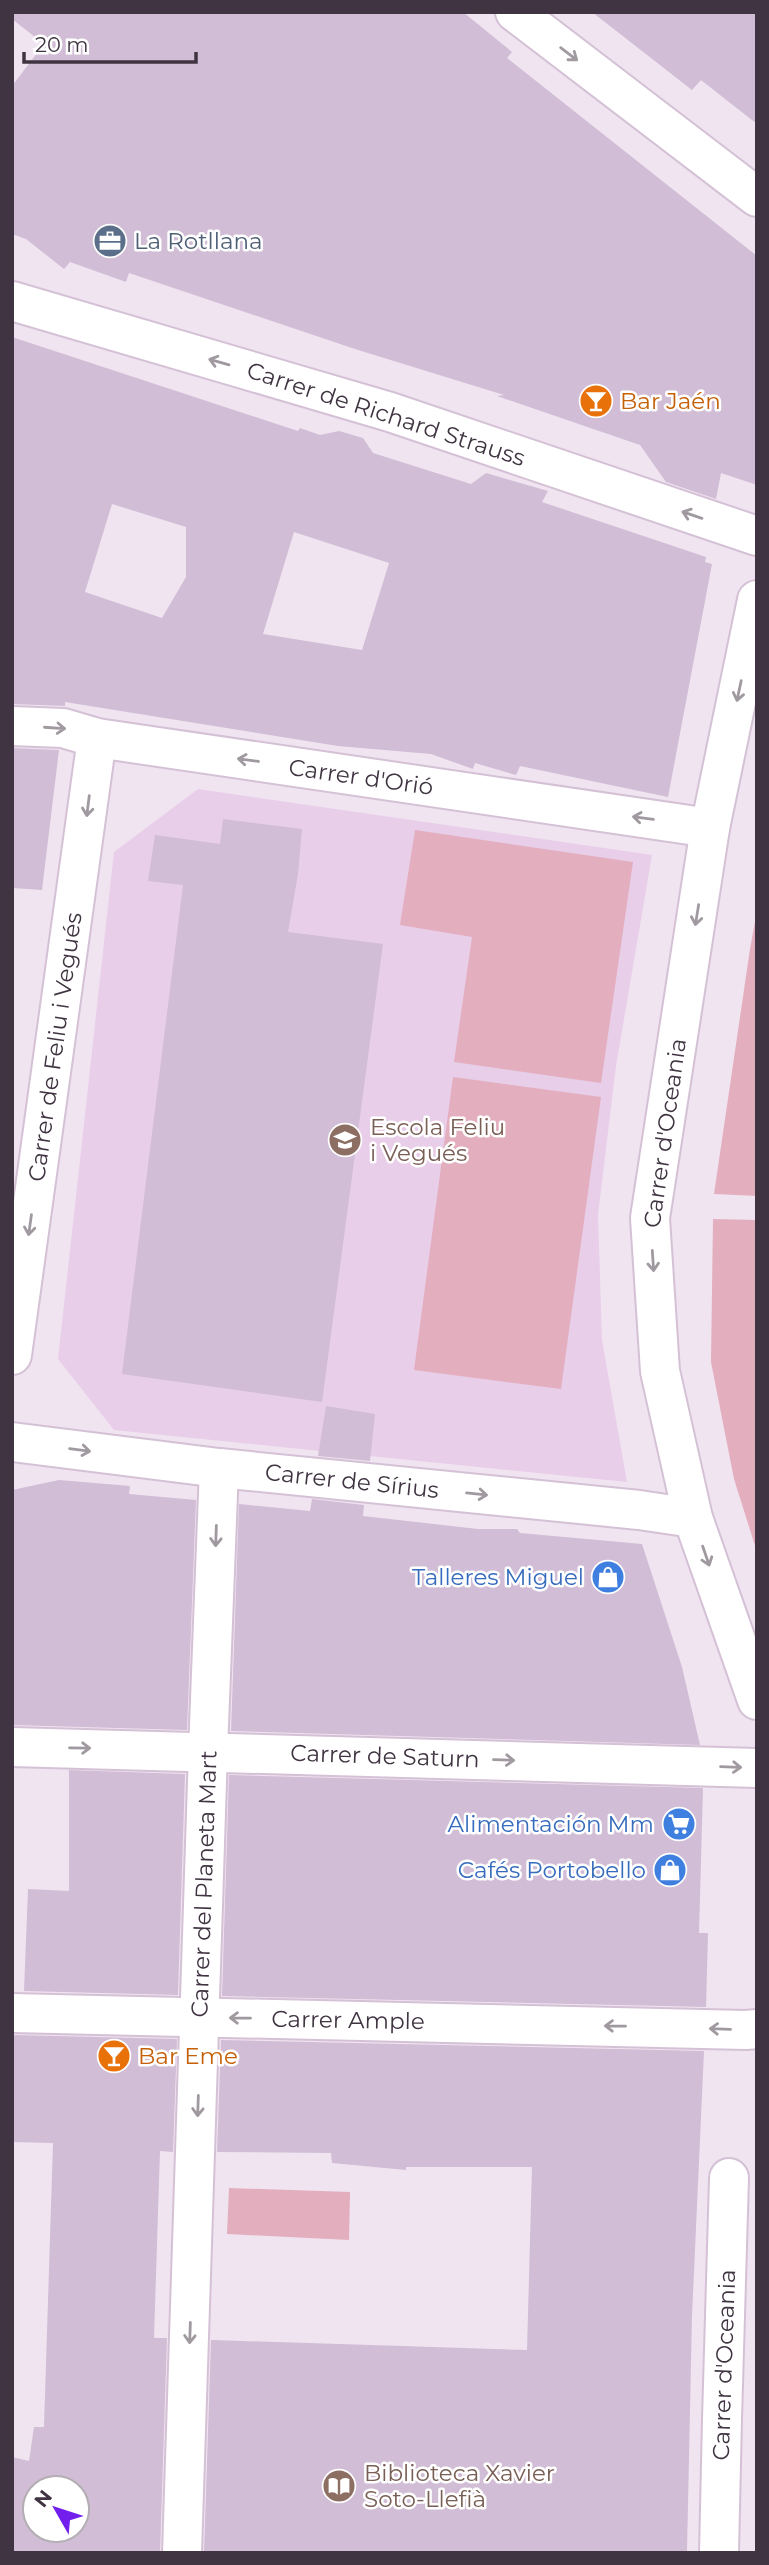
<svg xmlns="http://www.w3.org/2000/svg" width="769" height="2565" viewBox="0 0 769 2565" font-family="Montserrat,sans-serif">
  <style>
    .education { fill: #e8cee9 }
    .green { fill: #e3aebe }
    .building { fill: #d1bdd5; fill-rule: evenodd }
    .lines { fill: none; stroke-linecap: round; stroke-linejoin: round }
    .pedestrian-casing { stroke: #d5c1d6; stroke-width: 42 }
    .minor-casing { stroke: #d5c1d6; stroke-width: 42 }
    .pedestrian { stroke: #fff; stroke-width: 38 }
    .minor { stroke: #fff; stroke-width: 38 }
    .oneway { stroke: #a09aa0 }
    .labels { text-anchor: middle; stroke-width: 5; stroke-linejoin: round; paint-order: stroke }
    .service-label { font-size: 23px; fill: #4e5e75; stroke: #fff; text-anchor: start }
    .food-label { font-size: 23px; fill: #c56008; stroke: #fff; text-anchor: start }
    .street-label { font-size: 23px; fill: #403442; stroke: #fff }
    .education-label { font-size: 23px; fill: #785e54; stroke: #fff; text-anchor: start }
    .shop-label { font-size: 23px; fill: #366cbe; stroke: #fff; text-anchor: end }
  </style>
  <rect width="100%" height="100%" fill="#f0e4f1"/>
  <!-- education -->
  <path class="education" d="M198 789 652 855 616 1066 598 1215 602 1340 627 1482 114 1430 58 1359 114 852Z"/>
  <!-- green -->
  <g class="green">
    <path d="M415 830 633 862 601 1083 454 1062 472 937 400 925Z"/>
    <path d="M757 911V1196L714 1194 750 949Z"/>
    <path d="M453 1077 601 1097 561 1389 414 1370Z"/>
    <path d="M713 1219 757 1220V1552L734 1479 711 1362Z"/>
    <path d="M229 2188 350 2192 349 2240 227 2234Z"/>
  </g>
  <!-- building -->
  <g class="building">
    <path d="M12 12H463L512 52 507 58 757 256V485L721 473 716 499 666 482 640 445 497 396 504 395 355 349 129 273 126 282 70 262 64 269 26 239 12 234V86L44 44 12 19Z"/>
    <path d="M592 12H757V124L701 80 692 90Z"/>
    <path d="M12 337 298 431 300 428 320 435 339 431 363 438 373 453 471 484 486 473 548 491 542 502 706 557 705 562 712 564 668 797 520 766 516 775 475 763 473 769 431 754 338 746 65 702V706L12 704ZM112 504 186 527V577L162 618 85 592ZM294 532 389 563 362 650 263 634Z"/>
    <path d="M12 748 59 750 42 890 12 888Z"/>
    <path d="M223 819 302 829 298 874 288 932 383 944 322 1402 122 1374 183 885 148 881 155 835 220 844Z"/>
    <path d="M326 1406 375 1414 370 1461 318 1456Z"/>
    <path d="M59 1480 130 1486 129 1494 196 1500 187 1730 12 1725V1490Z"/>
    <path d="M312 1499 364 1505 363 1516 478 1529H517L520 1533 642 1544 682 1667 700 1745 231 1731 239 1504 310 1511Z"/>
    <path d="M69 1770 185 1774 178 1995 24 1991 28 1889 69 1891Z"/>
    <path d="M229 1775 703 1788 699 1933H708L706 2007 222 1996Z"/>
    <path d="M15 2035 177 2039 173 2152 160 2151 154 2338H167L160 2553H12V2457L29 2461 34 2427H44L53 2143 12 2142V2038ZM35 2488H77V2530H35Z"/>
    <path d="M221 2040 704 2051 692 2316 687 2551 204 2553 211 2340 527 2350 532 2167H406V2170L332 2163 331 2153 217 2152Z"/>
  </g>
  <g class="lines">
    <defs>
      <path id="pedestrian" d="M722 2419 729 2178"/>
      <g id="minor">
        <path d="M515 12 757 197"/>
        <path d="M12 301 390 412 757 536"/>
        <path d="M757 600 710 828 650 1218 660 1371 693 1518 757 1700"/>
        <path d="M12 726 63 728 97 738 710 828"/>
        <path d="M12 1355 97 738"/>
        <path d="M12 1442 219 1468 639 1510 693 1518"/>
        <path d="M12 1747 757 1768"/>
        <path d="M12 2013 746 2030 757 2029"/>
        <path d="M182 2553 208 1751 219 1468"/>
        <path d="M719 2553 722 2419"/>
      </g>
    </defs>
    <!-- pedestrian casing -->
    <use href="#pedestrian" class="pedestrian-casing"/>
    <!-- minor casing -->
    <use href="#minor" class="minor-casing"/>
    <!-- pedestrian -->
    <use href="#pedestrian" class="pedestrian"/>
    <!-- minor -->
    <use href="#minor" class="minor"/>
  </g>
  <!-- one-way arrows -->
  <defs><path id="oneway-shaft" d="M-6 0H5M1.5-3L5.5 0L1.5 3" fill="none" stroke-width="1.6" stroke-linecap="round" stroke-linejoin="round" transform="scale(1.75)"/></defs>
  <g class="oneway">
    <use href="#oneway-shaft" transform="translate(569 54) rotate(37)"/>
    <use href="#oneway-shaft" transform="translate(219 362) rotate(-164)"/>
    <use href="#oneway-shaft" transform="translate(692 515) rotate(-161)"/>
    <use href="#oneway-shaft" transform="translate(739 691) rotate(102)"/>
    <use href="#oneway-shaft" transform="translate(55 728) rotate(4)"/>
    <use href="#oneway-shaft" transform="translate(248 760) rotate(-172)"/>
    <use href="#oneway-shaft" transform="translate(88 806) rotate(97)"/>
    <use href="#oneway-shaft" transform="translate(643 818) rotate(-172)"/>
    <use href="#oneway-shaft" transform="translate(697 915) rotate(99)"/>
    <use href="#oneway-shaft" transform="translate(30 1225) rotate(98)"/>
    <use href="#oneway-shaft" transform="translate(653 1261) rotate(86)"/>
    <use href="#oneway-shaft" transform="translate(80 1450) rotate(7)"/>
    <use href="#oneway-shaft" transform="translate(477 1494) rotate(6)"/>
    <use href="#oneway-shaft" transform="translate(216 1536) rotate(92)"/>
    <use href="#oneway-shaft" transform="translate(706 1556) rotate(71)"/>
    <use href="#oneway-shaft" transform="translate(80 1748) rotate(1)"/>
    <use href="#oneway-shaft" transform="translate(504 1760) rotate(2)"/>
    <use href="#oneway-shaft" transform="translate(731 1767) rotate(2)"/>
    <use href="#oneway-shaft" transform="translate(240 2018) rotate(-179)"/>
    <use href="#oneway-shaft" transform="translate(615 2026) rotate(-179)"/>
    <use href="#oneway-shaft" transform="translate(720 2029) rotate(-178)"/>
    <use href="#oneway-shaft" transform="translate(198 2106) rotate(92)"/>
    <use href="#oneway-shaft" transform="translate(190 2333) rotate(92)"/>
  </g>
  <!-- icons -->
  <defs>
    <symbol id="office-disc" viewBox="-11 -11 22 22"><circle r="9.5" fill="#5c6f8a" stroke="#fff"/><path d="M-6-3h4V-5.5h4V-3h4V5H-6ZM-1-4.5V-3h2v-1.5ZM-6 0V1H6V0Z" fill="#fff"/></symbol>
    <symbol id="bar-disc" viewBox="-11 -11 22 22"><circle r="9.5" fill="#e8710a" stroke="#fff"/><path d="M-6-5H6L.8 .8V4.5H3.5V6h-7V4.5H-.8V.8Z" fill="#fff"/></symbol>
    <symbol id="school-disc" viewBox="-11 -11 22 22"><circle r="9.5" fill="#8d6e63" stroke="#fff"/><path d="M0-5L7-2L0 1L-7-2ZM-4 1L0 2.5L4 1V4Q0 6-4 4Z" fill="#fff"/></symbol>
    <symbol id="shop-disc" viewBox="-11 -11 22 22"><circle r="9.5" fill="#3f7fe0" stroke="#fff"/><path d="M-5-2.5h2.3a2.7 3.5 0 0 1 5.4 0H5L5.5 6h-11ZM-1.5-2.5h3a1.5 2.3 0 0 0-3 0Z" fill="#fff"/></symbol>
    <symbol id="supermarket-disc" viewBox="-11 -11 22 22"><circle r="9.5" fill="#3f7fe0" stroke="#fff"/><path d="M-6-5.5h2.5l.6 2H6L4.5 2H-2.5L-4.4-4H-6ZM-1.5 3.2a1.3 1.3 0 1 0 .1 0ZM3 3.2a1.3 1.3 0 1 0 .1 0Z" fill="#fff"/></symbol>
    <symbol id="library-disc" viewBox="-11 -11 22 22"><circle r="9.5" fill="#8d6e63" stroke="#fff"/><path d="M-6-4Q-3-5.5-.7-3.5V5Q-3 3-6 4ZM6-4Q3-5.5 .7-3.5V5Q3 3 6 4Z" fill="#fff"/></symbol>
  </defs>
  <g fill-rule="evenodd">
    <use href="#office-disc" x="91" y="222" width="38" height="38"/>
    <use href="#bar-disc" x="577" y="382" width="38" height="38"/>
    <use href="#school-disc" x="326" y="1121" width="38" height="38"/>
    <use href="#shop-disc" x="589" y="1558" width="38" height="38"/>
    <use href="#supermarket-disc" x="660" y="1805" width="38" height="38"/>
    <use href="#shop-disc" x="651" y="1851" width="38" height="38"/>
    <use href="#bar-disc" x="95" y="2037" width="38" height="38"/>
    <use href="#library-disc" x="320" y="2467" width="38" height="38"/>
  </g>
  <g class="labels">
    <!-- service labels -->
    <g class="service-label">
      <text x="134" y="249">La Rotllana</text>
    </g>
    <!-- food labels -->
    <g class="food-label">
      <text x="620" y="409">Bar Jaén</text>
      <text x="138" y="2064">Bar Eme</text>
    </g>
    <!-- street labels -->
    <g class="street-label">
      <text transform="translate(386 414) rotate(18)" y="8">Carrer de Richard Strauss</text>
      <text transform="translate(361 777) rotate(8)" y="8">Carrer d'Orió</text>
      <text transform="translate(55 1047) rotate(-82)" y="8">Carrer de Feliu i Vegués</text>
      <text transform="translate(665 1133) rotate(-82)" y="8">Carrer d'Oceania</text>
      <text transform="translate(352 1481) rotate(6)" y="8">Carrer de Sírius</text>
      <text transform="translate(385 1756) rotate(2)" y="8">Carrer de Saturn</text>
      <text transform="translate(204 1884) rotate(-88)" y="8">Carrer del Planeta Mart</text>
      <text transform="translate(348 2020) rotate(1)" y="8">Carrer Ample</text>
      <text transform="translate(724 2365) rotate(-88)" y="8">Carrer d'Oceania</text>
    </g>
    <!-- education labels -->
    <g class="education-label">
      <text x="370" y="1135">Escola Feliu<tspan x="370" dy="26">i Vegués</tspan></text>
      <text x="364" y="2481">Biblioteca Xavier<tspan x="364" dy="26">Soto-Llefià</tspan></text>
    </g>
    <!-- shop labels -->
    <g class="shop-label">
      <text x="584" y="1585">Talleres Miguel</text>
      <text x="654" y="1832">Alimentación Mm</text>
      <text x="646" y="1878">Cafés Portobello</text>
    </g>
  </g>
  <!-- border -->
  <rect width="769" height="2565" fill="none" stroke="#403442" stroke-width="28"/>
  <!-- north arrow -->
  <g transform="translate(56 2509) rotate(309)"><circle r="33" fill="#ffffff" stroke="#b3aeb3" stroke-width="2"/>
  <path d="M0-5L12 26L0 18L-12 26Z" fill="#721fed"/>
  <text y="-10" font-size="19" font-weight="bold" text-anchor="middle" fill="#403442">N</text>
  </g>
  <!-- scale -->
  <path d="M24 52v10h172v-10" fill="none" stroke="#403442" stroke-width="3.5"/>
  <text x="35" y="52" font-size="21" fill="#403442" stroke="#ffffff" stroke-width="5" paint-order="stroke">20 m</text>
</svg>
